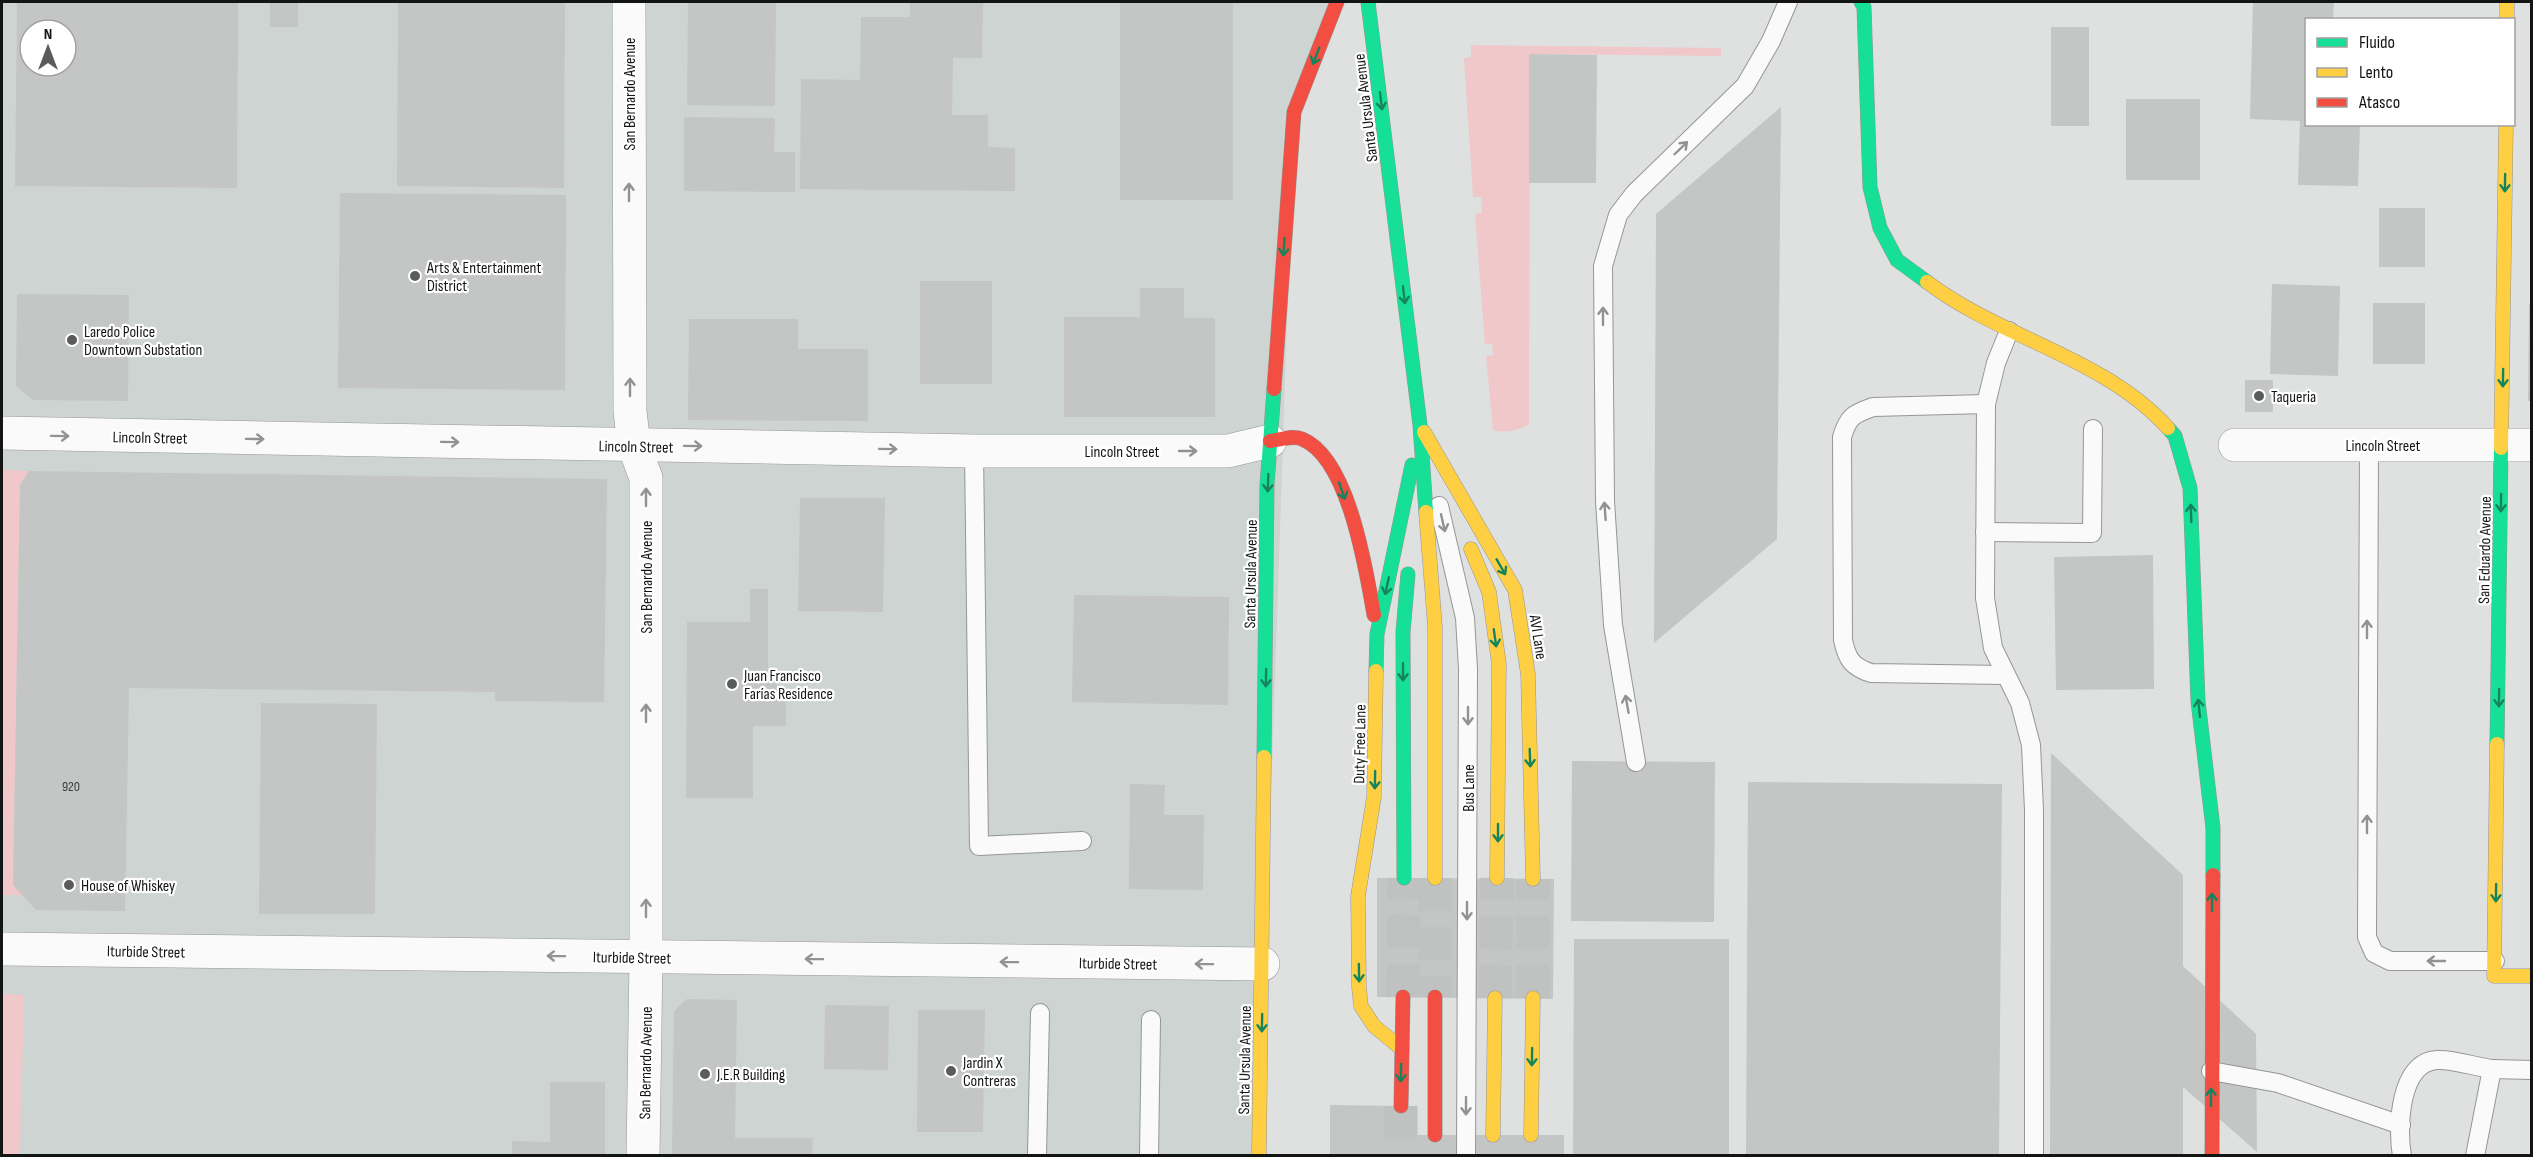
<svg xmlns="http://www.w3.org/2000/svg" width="2533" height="1157" viewBox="0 0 2533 1157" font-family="'Sofia Sans Condensed',sans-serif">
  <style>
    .built { fill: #ced4d2; fill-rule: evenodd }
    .green { fill: #f0c8ca }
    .building { fill: #c4c5c5; fill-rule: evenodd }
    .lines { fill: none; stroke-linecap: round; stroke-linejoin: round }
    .highway-tunnel { stroke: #c0c1c1; stroke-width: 33; stroke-dasharray: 33 16; stroke-linecap: butt }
    .lane-casing { stroke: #959696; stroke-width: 20 }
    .street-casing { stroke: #959696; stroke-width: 34 }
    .fast-casing { stroke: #959696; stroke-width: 15 }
    .slow-casing { stroke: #959696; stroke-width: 15 }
    .jam-casing { stroke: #959696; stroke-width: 15 }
    .lane { stroke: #fafafa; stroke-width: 18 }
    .street { stroke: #fafafa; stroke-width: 33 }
    .fast { stroke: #16e098; stroke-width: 14 }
    .slow { stroke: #ffcf43; stroke-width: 14 }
    .jam { stroke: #f24e42; stroke-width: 14 }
    .oneway { stroke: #15845d }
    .oneway2 { stroke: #929292 }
    .poi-dot { fill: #5a5b5b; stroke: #fff; stroke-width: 2 }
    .labels { text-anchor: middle; stroke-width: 4.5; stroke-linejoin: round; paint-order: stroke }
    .number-label { font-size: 14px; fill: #3f4040 }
    .street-label { font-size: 16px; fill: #131414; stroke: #fff }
    .poi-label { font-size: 16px; fill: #131414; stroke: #fff; text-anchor: start }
  </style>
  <rect width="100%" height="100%" fill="#dfe0e0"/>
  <!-- built -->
  <path class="built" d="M2 2H1337L1294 112 1259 1155 2 1156ZM30 30H66V66H30Z"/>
  <!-- green -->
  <g class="green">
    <path d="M1471 45 1721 48V56L1530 54 1529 424C1520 430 1503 434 1493 430L1486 356 1493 355 1492 344H1485L1475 214 1482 213 1481 197H1473L1464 58 1471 57Z"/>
    <path d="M2 470 29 471 20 485 13 885 22 895H2Z"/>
    <path d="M2 994 24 995 20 1155H2Z"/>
  </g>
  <!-- building -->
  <g class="building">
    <path d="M17 2H238L237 188 15 186ZM30 30H66V66H30Z"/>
    <rect x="270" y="2" width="28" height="25"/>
    <path d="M398 2H565L564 188 397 186Z"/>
    <path d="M688 2H776L775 106 687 105Z"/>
    <path d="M910 2H983L982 58H953L952 115H988V147L1015 148V191L800 189 801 79 860 80 861 17H910Z"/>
    <rect x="1120" y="2" width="113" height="198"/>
    <path d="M2253 2H2334L2333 20H2306V124H2360L2358 186 2298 185 2300 121 2250 119Z"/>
    <rect x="2051" y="27" width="38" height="99"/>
    <path d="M1529 54 1597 55 1596 183H1529Z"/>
    <rect x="2126" y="99" width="74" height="81"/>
    <path d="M1781 107 1777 539 1654 643 1656 214Z"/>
    <path d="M684 117 775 118 774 152H795V192L684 191Z"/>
    <path d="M340 193 566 195 565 390 338 388Z"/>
    <rect x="2379" y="208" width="46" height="59"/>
    <rect x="920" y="281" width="72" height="103"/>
    <path d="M2272 284 2340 286 2338 376 2270 374Z"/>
    <path d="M1140 288H1184V318H1215V417H1064V317H1140Z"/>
    <path d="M17 294 129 295 128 401 33 400 16 386Z"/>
    <rect x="2373" y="303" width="52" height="61"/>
    <path d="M2529 304H2532V401H2528Z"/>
    <path d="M689 319H798V349H868V421L688 420Z"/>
    <rect x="2245" y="380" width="28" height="32"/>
    <path d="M29 471 607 479 604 702 495 701V692L129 688 125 911 36 910 13 885 20 485Z"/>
    <path d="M800 498H885L883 612 798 611Z"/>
    <path d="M2153 555 2154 689 2056 690 2054 557Z"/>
    <path d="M750 589H768V672H777V695H786V726H753V798H686L687 622H750Z"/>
    <path d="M1074 595 1229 597 1228 705 1072 702Z"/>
    <path d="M261 703 377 704 375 914H259Z"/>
    <path d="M2051 753 2183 875V966L2256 1034 2257 1152 2183 1087V1156H2050Z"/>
    <path d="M1572 761 1715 762 1714 922 1571 921Z"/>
    <path d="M1748 782 2002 784 1999 1156 1746 1155Z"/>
    <path d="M1130 784 1165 785 1164 815H1204L1203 890 1129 889Z"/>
    <path d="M1377 878 1554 879 1553 999 1377 997Z"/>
    <path d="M1574 939H1729V1156H1573Z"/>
    <path d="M687 999 737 1000 735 1138H813L812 1156H672L674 1011Z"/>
    <path d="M825 1005 889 1006 888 1070 824 1069Z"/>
    <path d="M918 1010H985L983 1132H917Z"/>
    <path d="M550 1082H605V1156H512V1141L550 1142Z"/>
    <path d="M1330 1105 1404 1106V1135H1564V1156H1330Z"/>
  </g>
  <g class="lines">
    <!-- highway-tunnel -->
    <g class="highway-tunnel">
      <path d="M1435 878V997"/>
      <path d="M1403 997 1404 878"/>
      <path d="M1495 998 1497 878"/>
      <path d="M1533 998V879"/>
      <path d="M1401 1106V1156"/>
    </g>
    <defs>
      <g id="lane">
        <path d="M2009 331 1996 363 1986 404 1985 598 1993 648 2020 703 2031 745 2034 810V1156"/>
        <path d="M1986 404 1873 407C1853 414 1848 417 1842 437L1843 640C1847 659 1852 667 1871 673L2005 675"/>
        <path d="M2369 446 2367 937 2374 953 2390 961H2495"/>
        <path d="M974 451 979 846 1082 841"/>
        <path d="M1439 506 1465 618 1468 669 1466 1156"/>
        <path d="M1985 532 2092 533 2093 429"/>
        <path d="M1636 762 1613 625 1605 501 1603 266 1618 215 1634 194 1745 86 1771 41 1788 2"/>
        <path d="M2211 1071 2278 1083 2401 1125"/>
        <path d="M1037 1156 1040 1013"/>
        <path d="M1149 1156 1151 1020"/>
        <path d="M2402 1156C2397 1128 2399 1062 2437 1060 2454 1059 2475 1067 2492 1069"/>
        <path d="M2475 1156 2492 1069 2532 1070"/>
      </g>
      <g id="street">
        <path d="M629 2 630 411 634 446 646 478V958L643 1156"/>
        <path d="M2 433 974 451H1228L1270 441"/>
        <path d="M2235 445H2532"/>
        <path d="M2 949 1263 964"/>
      </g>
      <g id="fast">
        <path d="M1368 2 1420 425 1426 512"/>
        <path d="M1861 2 1864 7 1870 187 1880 228 1897 260 1927 282"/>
        <path d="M2168 428 2175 436 2190 488 2198 701 2213 828V875"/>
        <path d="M1376 671 1377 634 1412 465"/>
        <path d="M2497 744 2501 448"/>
        <path d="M1264 757 1267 485 1274 389"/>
        <path d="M1404 878 1403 632 1408 574"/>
      </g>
      <g id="slow">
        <path d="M2507 2V20"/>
        <path d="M1927 282C2002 339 2104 357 2168 428"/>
        <path d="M1424 432 1515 590 1528 674 1533 879"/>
        <path d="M2501 448 2506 124"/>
        <path d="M1426 512 1435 627V878"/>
        <path d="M1471 549 1489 592 1499 664 1497 878"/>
        <path d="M1376 671 1374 797 1358 896 1359 987 1361 1006 1374 1026 1402 1049"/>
        <path d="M2497 744 2494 976H2532"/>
        <path d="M1493 1135 1495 998"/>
        <path d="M1531 1135 1533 998"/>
        <path d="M1259 1156 1264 757"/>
      </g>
      <g id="jam">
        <path d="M1274 389 1294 112 1337 2"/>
        <path d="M1270 441C1280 440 1293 435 1302 439 1349 458 1366 570 1374 615"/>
        <path d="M1435 997V1135"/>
        <path d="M1401 1106 1403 997"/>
        <path d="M2212 1156 2213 875"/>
      </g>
    </defs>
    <!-- lane casing -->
    <use href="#lane" class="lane-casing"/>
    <!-- street casing -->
    <use href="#street" class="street-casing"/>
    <!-- fast casing -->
    <use href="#fast" class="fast-casing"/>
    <!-- slow casing -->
    <use href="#slow" class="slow-casing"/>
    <!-- jam casing -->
    <use href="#jam" class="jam-casing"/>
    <!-- lane -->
    <use href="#lane" class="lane"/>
    <!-- street -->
    <use href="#street" class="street"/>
    <!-- fast -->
    <use href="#fast" class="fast"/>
    <!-- slow -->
    <use href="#slow" class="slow"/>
    <!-- jam -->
    <use href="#jam" class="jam"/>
  </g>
  <!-- one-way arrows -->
  <defs><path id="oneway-shaft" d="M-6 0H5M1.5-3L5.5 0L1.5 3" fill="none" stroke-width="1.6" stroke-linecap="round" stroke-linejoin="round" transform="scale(1.5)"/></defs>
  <g class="oneway">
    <use href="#oneway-shaft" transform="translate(1316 56) rotate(111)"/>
    <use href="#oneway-shaft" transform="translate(1381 101) rotate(83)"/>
    <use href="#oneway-shaft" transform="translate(2505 183) rotate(91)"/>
    <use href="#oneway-shaft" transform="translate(1284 247) rotate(94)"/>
    <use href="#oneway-shaft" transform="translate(1404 295) rotate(83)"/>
    <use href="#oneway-shaft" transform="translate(2503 378) rotate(91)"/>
    <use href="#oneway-shaft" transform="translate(1268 483) rotate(92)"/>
    <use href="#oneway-shaft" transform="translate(1342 491) rotate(71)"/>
    <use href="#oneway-shaft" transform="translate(2501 503) rotate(91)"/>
    <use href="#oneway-shaft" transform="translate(2191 513) rotate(-92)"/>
    <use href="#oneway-shaft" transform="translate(1501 567) rotate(60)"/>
    <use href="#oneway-shaft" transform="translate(1387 586) rotate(102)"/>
    <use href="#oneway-shaft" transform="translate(1495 638) rotate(82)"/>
    <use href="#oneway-shaft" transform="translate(1403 672) rotate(90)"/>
    <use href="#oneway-shaft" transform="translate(1266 678) rotate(91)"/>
    <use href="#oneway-shaft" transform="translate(2499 698) rotate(91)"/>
    <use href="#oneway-shaft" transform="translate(2199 708) rotate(-96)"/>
    <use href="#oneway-shaft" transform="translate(1530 758) rotate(88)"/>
    <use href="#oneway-shaft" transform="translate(1375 780) rotate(91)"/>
    <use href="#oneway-shaft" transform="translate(1498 833) rotate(90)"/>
    <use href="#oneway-shaft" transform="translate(2496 893) rotate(91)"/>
    <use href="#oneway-shaft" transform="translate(2212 902) rotate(-90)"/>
    <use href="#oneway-shaft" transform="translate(1359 973) rotate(89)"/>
    <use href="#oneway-shaft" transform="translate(1262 1023) rotate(91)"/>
    <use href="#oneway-shaft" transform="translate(1532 1057) rotate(91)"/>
    <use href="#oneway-shaft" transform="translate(1401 1073) rotate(91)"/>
    <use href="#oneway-shaft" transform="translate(2211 1097) rotate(-90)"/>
  </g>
  <g class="oneway2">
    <use href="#oneway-shaft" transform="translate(1681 148) rotate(-44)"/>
    <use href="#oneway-shaft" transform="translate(629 192) rotate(-90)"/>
    <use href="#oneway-shaft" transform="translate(1603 316) rotate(-90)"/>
    <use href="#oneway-shaft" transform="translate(630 387) rotate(-90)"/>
    <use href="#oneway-shaft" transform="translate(60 436) rotate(1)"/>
    <use href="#oneway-shaft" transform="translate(255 439) rotate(1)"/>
    <use href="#oneway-shaft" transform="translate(450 442) rotate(1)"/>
    <use href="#oneway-shaft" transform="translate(693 446) rotate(1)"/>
    <use href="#oneway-shaft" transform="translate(888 449) rotate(1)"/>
    <use href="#oneway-shaft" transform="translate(1188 451)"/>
    <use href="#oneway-shaft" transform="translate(646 497) rotate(-90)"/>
    <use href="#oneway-shaft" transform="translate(1605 511) rotate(-94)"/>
    <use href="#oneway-shaft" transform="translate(1443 523) rotate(77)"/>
    <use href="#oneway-shaft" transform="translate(2367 629) rotate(-90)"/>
    <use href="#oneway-shaft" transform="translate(1627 704) rotate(-100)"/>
    <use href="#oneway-shaft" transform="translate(646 713) rotate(-90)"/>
    <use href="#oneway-shaft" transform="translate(1468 716) rotate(90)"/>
    <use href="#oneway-shaft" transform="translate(2367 824) rotate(-90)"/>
    <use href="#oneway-shaft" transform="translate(646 908) rotate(-90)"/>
    <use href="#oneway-shaft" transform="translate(1467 911) rotate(90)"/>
    <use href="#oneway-shaft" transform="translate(556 956) rotate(-179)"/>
    <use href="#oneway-shaft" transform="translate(814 959) rotate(-179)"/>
    <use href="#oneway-shaft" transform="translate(2436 961) rotate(180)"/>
    <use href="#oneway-shaft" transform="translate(1009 962) rotate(-179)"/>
    <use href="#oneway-shaft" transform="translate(1204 964) rotate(-179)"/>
    <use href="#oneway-shaft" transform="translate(1466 1106) rotate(90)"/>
  </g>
  <!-- markers -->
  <g class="poi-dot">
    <circle cx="415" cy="276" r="6"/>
    <circle cx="72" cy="340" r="6"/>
    <circle cx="2259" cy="396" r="6"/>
    <circle cx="732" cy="684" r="6"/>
    <circle cx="69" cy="885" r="6"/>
    <circle cx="951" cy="1071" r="6"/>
    <circle cx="705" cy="1074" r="6"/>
  </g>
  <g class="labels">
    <!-- number labels -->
    <g class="number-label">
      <text x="71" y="791">920</text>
    </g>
    <!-- street labels -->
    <g class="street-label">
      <text transform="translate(629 94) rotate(-90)" y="6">San Bernardo Avenue</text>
      <text transform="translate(1365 108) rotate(-97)" y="6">Santa Ursula Avenue</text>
      <text transform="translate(150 437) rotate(1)" y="6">Lincoln Street</text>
      <text x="2383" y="451">Lincoln Street</text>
      <text transform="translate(636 446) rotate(1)" y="6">Lincoln Street</text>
      <text x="1122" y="457">Lincoln Street</text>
      <text transform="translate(2484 550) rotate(-89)" y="6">San Eduardo Avenue</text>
      <text transform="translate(1250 574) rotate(-89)" y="6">Santa Ursula Avenue</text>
      <text transform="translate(646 577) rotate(-90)" y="6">San Bernardo Avenue</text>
      <text transform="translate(1539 637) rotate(81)" y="6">AVI Lane</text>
      <text transform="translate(1359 744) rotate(-89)" y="6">Duty Free Lane</text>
      <text transform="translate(1468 788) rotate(-90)" y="6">Bus Lane</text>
      <text transform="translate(146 951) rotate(1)" y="6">Iturbide Street</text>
      <text transform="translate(632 957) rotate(1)" y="6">Iturbide Street</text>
      <text transform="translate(1118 963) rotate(1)" y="6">Iturbide Street</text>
      <text transform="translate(1244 1060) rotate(-89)" y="6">Santa Ursula Avenue</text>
      <text transform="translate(645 1063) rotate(-89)" y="6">San Bernardo Avenue</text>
    </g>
    <!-- poi labels -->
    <g class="poi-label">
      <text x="427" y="273">Arts &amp; Entertainment<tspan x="427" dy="18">District</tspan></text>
      <text x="84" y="337">Laredo Police<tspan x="84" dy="18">Downtown Substation</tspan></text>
      <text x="2271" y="402">Taqueria</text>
      <text x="744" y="681">Juan Francisco<tspan x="744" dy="18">Farías Residence</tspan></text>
      <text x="81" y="891">House of Whiskey</text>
      <text x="963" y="1068">Jardin X<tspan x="963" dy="18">Contreras</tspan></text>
      <text x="717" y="1080">J.E.R Building</text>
    </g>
  </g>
  <!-- border -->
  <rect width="2533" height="1157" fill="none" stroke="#131414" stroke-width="6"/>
  <!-- legend -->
  <rect x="2305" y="18" width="210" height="108" fill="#ffffff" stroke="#a1a1a1" stroke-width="1.5"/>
  <rect x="2317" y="38" width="30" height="9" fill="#16e098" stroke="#a1a1a1" stroke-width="1.5"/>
  <text x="2359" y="48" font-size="18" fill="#131414">Fluido</text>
  <rect x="2317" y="68" width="30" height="9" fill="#ffcf43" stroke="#a1a1a1" stroke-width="1.5"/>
  <text x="2359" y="78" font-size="18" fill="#131414">Lento</text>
  <rect x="2317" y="98" width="30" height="9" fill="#f24e42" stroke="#a1a1a1" stroke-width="1.5"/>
  <text x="2359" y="108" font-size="18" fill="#131414">Atasco</text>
  <!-- north arrow -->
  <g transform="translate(48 48)"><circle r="28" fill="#ffffff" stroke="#a1a1a1" stroke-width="1.5"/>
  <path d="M0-4.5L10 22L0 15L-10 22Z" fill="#5a5b5b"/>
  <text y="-9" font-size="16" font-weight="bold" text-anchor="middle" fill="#131414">N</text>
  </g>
</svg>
